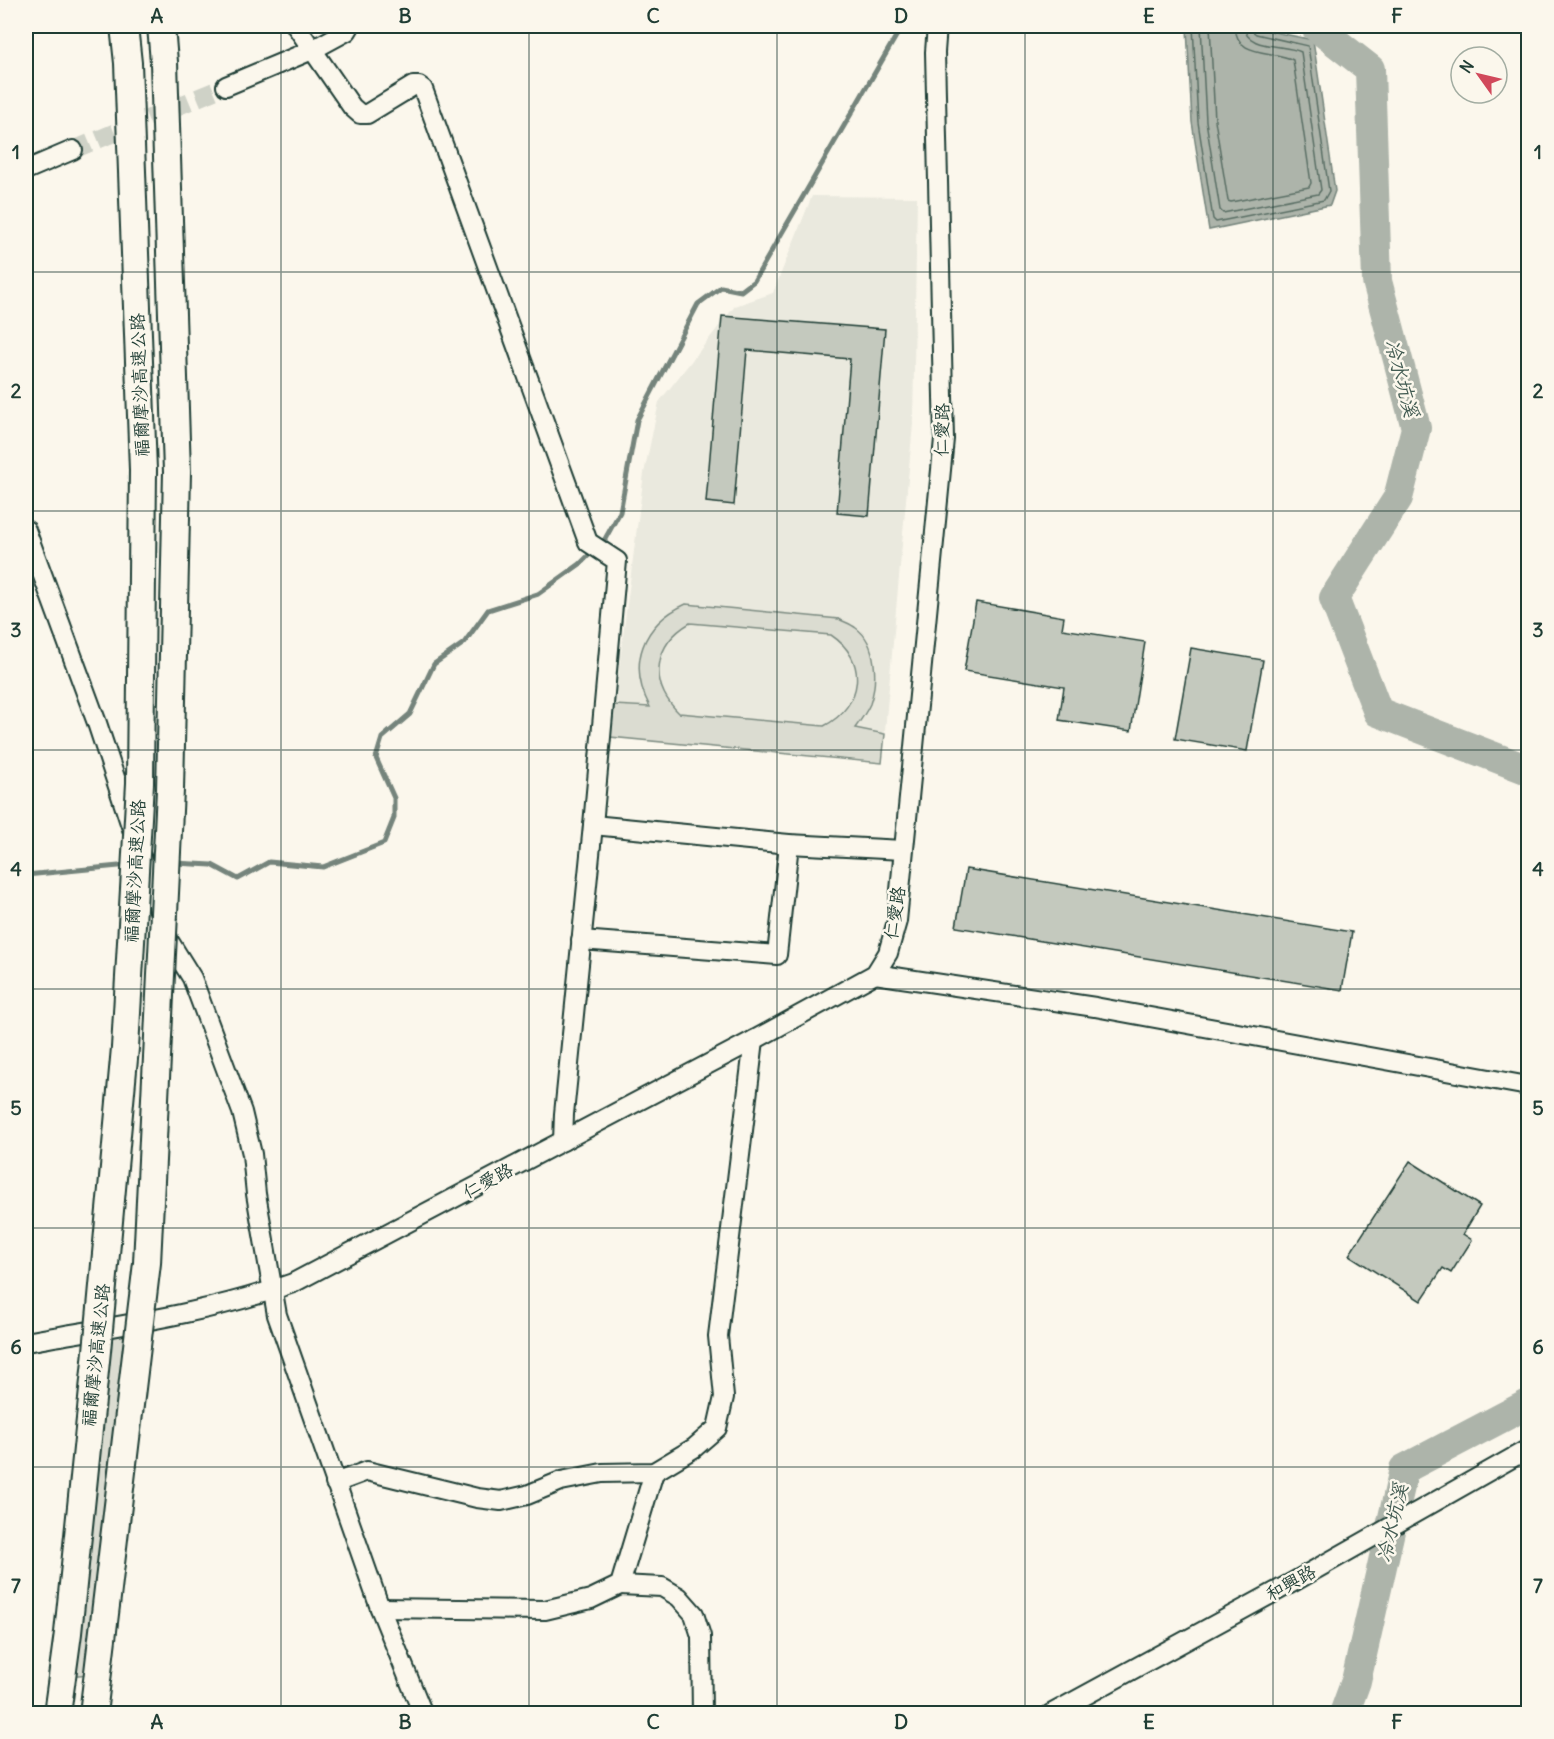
<svg xmlns="http://www.w3.org/2000/svg" width="1554" height="1739" viewBox="0 0 1554 1739" font-family="Delius,'LXGW WenKai TC',sans-serif">
  <style>
    .built { fill: #eae9de }
    .green { fill: #dbdcd1; stroke: #7d8c82; stroke-width: 1.5; fill-rule: evenodd }
    .water { fill: #adb4aa; stroke: #74847b; stroke-width: 1.5 }
    .lines { fill: none; stroke-linecap: round; stroke-linejoin: round }
    .shore { stroke: #586d63; stroke-width: 1.5 }
    .stream { stroke: #74847b; stroke-width: 5 }
    .river { stroke: #adb4aa; stroke-width: 30 }
    .building { fill: #c4c9be; stroke: #1f3d34; stroke-width: 1.5 }
    .minor-tunnel { stroke: #cfd2c7; stroke-width: 18; stroke-dasharray: 18 9; stroke-linecap: butt }
    .minor-casing { stroke: #1f3d34; stroke-width: 22 }
    .highway-casing { stroke: #1f3d34; stroke-width: 30 }
    .minor { stroke: #fbf7ec; stroke-width: 18 }
    .highway { stroke: #fbf7ec; stroke-width: 26 }
    .highway-bridge-casing { stroke: #1f3d34; stroke-width: 30; stroke-linecap: butt }
    .highway-bridge { stroke: #fbf7ec; stroke-width: 26 }
    .grid { fill: none; stroke: #1f3d34; stroke-width: 1.5; stroke-opacity: 0.55 }
    .labels { text-anchor: middle; stroke-width: 5; stroke-linejoin: round; paint-order: stroke }
    .street-label { font-size: 18px; fill: #1f3d34; stroke: #fbf7ec }
    .water-label { font-size: 20px; font-style: italic; fill: #425b52; stroke: #fbf7ec }
    .neatline { fill: none; stroke: #1f3d34; stroke-width: 2 }
    .grid-label { font-size: 20px; text-anchor: middle; font-weight: bold; fill: #1f3d34 }
  </style>
  <rect width="100%" height="100%" fill="#fbf7ec"/>
  <filter id="ink" filterUnits="userSpaceOnUse"><feTurbulence type="fractalNoise" baseFrequency=".0167" numOctaves="2"/><feDisplacementMap in="SourceGraphic" scale="12" xChannelSelector="R" yChannelSelector="G"/><feConvolveMatrix kernelMatrix="1 2 1 2 8 2 1 2 1" color-interpolation-filters="sRGB"/></filter>
  <g filter="url(#ink)">
    <!-- built -->
    <path class="built" d="M812 196 917 197 913 424 882 763 610 737 644 473 659 402 735 306 773 293Z"/>
    <!-- green -->
    <g class="green">
      <path d="M686 604 839 619C844 622 851 624 856 628 877 643 878 681 870 704 866 713 861 720 855 728L885 734 882 763 610 737 614 705 650 707C627 664 642 624 686 604ZM690 623 831 635C869 660 863 706 824 726L679 713C648 683 654 644 690 623Z"/>
      <path d="M145 1331 105 1673 52 1677 90 1340Z"/>
    </g>
    <!-- water -->
    <path class="water" d="M1189 26H1244L1313 40 1335 191 1330 205 1209 230 1192 122 1187 28Z"/>
    <g class="lines">
      <!-- shore -->
      <g class="shore">
        <path d="M1193 26 1198 122 1213 219 1216 222 1324 200 1329 191 1308 46 1256 34 1252 31 1251 26"/>
        <path d="M1201 26 1206 121 1220 210 1223 213 1318 194 1321 190 1301 52C1285 44 1245 50 1244 26"/>
        <path d="M1210 26 1215 120 1228 201 1231 202 1309 187 1311 183 1293 60C1273 49 1236 59 1235 26"/>
      </g>
      <!-- stream -->
      <g class="stream">
        <path d="M175 863 212 865 238 879 269 862 323 867 384 843 394 818V798L376 758 382 738 410 714 434 664 464 643 488 610 538 594 580 564 605 539 620 512 637 420 698 304 721 287 741 291 754 281 902 26"/>
        <path d="M26 875 129 865"/>
      </g>
      <!-- river -->
      <g class="river">
        <path d="M1315 26 1370 69 1377 281 1416 428 1398 498 1334 598 1378 712 1528 770"/>
        <path d="M1344 1714 1356 1681 1404 1469 1528 1404"/>
      </g>
    </g>
    <!-- building -->
    <g class="building">
      <path d="M722 316 885 329 869 516 837 513 850 359 747 350 734 505 706 502Z"/>
      <path d="M976 602 1064 617 1062 629 1145 642 1131 731 1059 720 1064 687 964 671Z"/>
      <path d="M1191 648 1263 660 1247 751 1175 739Z"/>
      <path d="M966 869 1352 932 1342 990 956 927Z"/>
      <path d="M1410 1161 1480 1206 1463 1234 1472 1240 1451 1273 1443 1268 1421 1301 1349 1255Z"/>
    </g>
    <g class="lines">
      <!-- minor-tunnel -->
      <path class="minor-tunnel" d="M73 150 226 86"/>
      <defs>
        <g id="minor">
          <path d="M296 26 352 107 360 114H367L413 86H419L423 89 588 542 617 561 593 825 564 1114 563 1141"/>
          <path d="M226 86 312 50 347 31 350 26"/>
          <path d="M26 170 73 150"/>
          <path d="M26 530 97 723 169 941 192 978 242 1112 252 1154 256 1194 277 1315 380 1608 423 1714"/>
          <path d="M593 825 789 844 903 850"/>
          <path d="M581 940 777 955 789 844"/>
          <path d="M875 974 1095 1007 1528 1086"/>
          <path d="M26 1342C115 1326 207 1314 293 1283L754 1040 875 974 888 953 897 921 944 439 935 52 937 26"/>
          <path d="M335 1483 367 1471 477 1498 501 1501 527 1495 561 1481 602 1473 654 1472 694 1448 717 1428 724 1397 718 1336 754 1040"/>
          <path d="M620 1585 662 1587 679 1597 694 1614 701 1636 702 1714"/>
          <path d="M380 1608 545 1610 591 1599 620 1585 654 1472"/>
          <path d="M1051 1714 1295 1581 1528 1449"/>
        </g>
        <g id="highway">
          <path d="M124 26 128 63 143 470"/>
          <path d="M161 26 164 62 177 472"/>
        </g>
      </defs>
      <!-- minor casing -->
      <use href="#minor" class="minor-casing"/>
      <!-- highway casing -->
      <use href="#highway" class="highway-casing"/>
      <!-- minor -->
      <use href="#minor" class="minor"/>
      <!-- highway -->
      <use href="#highway" class="highway"/>
      <defs>
        <g id="highway-bridge">
          <path d="M57 1714 68 1633 97 1351 125 1048 140 783 143 470"/>
          <path d="M93 1714 147 1263 170 790 177 472"/>
        </g>
      </defs>
      <!-- highway-bridge casing -->
      <use href="#highway-bridge" class="highway-bridge-casing"/>
      <!-- highway-bridge -->
      <use href="#highway-bridge" class="highway-bridge"/>
    </g>
  </g>
  <!-- grid -->
  <path class="grid" d="M281 26V1714M529 26V1714M777 26V1714M1025 26V1714M1273 26V1714M26 272H1528M26 511H1528M26 750H1528M26 989H1528M26 1228H1528M26 1467H1528"/>
  <g class="labels">
    <!-- street labels -->
    <g class="street-label">
      <text transform="translate(140 385) rotate(-92)" y="6">福爾摩沙高速公路</text>
      <text transform="translate(942 430) rotate(-89)" y="6">仁愛路</text>
      <text transform="translate(135 871) rotate(-87)" y="6">福爾摩沙高速公路</text>
      <text transform="translate(895 913) rotate(-81)" y="6">仁愛路</text>
      <text transform="translate(488 1181) rotate(-28)" y="6">仁愛路</text>
      <text transform="translate(96 1355) rotate(-84)" y="6">福爾摩沙高速公路</text>
      <text transform="translate(1291 1583) rotate(-29)" y="6">和興路</text>
    </g>
    <!-- water labels -->
    <g class="water-label">
      <text transform="translate(1402 378) rotate(75)" y="7">冷水坑溪</text>
      <text transform="translate(1392 1523) rotate(-77)" y="7">冷水坑溪</text>
    </g>
  </g>
  <!-- margin -->
  <rect width="1554" height="1739" fill="none" stroke="#fbf7ec" stroke-width="66"/>
  <!-- north arrow -->
  <g transform="translate(1479 75) rotate(304)"><circle r="28" fill="#fbf7ec" stroke="#a3ada2" stroke-width="1.5"/>
  <path d="M0-4.5L10 22L0 15L-10 22Z" fill="#d1495b"/>
  <text y="-9" font-size="16" font-weight="bold" text-anchor="middle" fill="#1f3d34">N</text>
  </g>
  <rect x="33" y="33" width="1488" height="1673" class="neatline"/>
  <g class="grid-label">
    <text x="157" y="23">A</text>
    <text x="405" y="23">B</text>
    <text x="653" y="23">C</text>
    <text x="901" y="23">D</text>
    <text x="1149" y="23">E</text>
    <text x="1397" y="23">F</text>
    <text x="16" y="159">1</text>
    <text x="1538" y="159">1</text>
    <text x="16" y="398">2</text>
    <text x="1538" y="398">2</text>
    <text x="16" y="637">3</text>
    <text x="1538" y="637">3</text>
    <text x="16" y="876">4</text>
    <text x="1538" y="876">4</text>
    <text x="16" y="1115">5</text>
    <text x="1538" y="1115">5</text>
    <text x="16" y="1354">6</text>
    <text x="1538" y="1354">6</text>
    <text x="16" y="1593">7</text>
    <text x="1538" y="1593">7</text>
    <text x="157" y="1729">A</text>
    <text x="405" y="1729">B</text>
    <text x="653" y="1729">C</text>
    <text x="901" y="1729">D</text>
    <text x="1149" y="1729">E</text>
    <text x="1397" y="1729">F</text>
  </g>
</svg>
